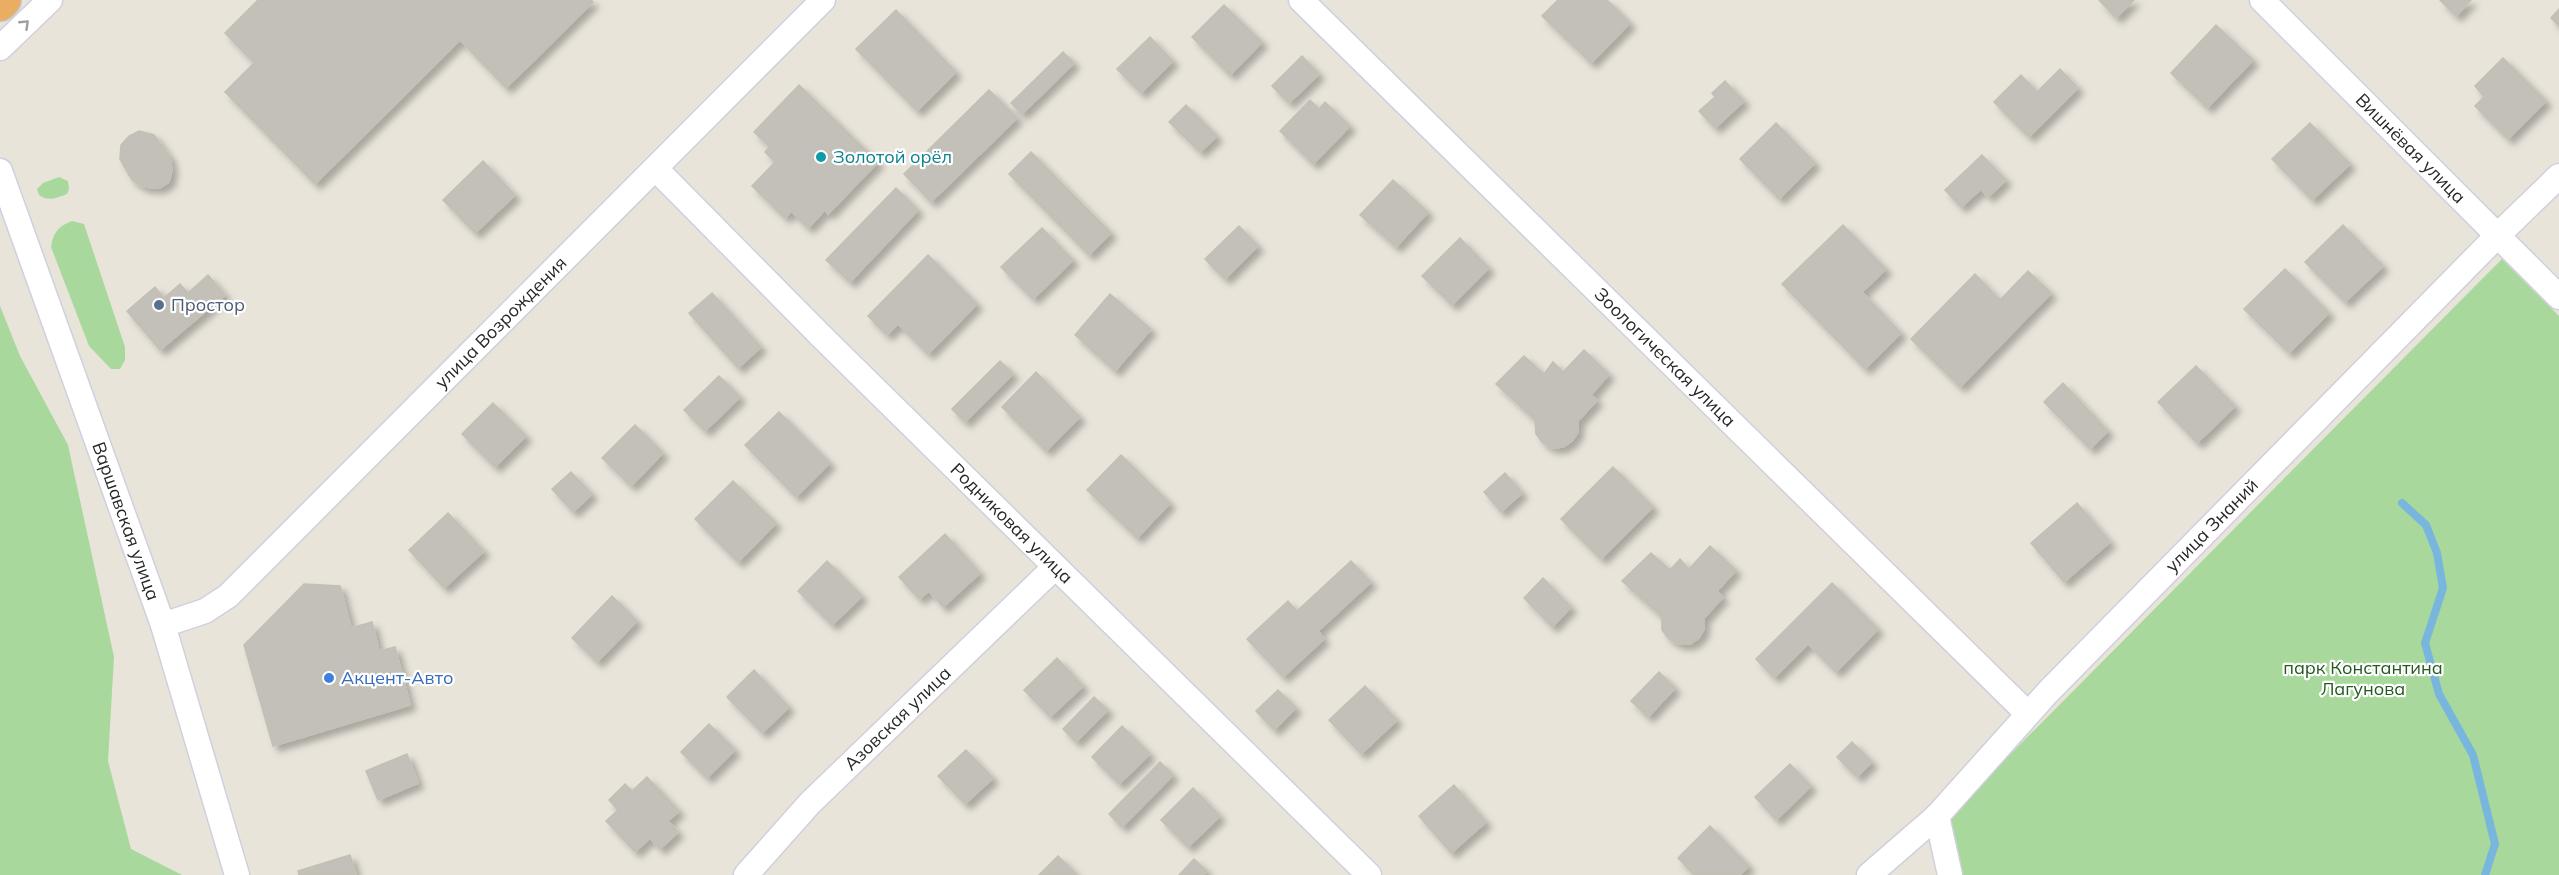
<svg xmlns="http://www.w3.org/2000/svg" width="2559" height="875" viewBox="0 0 2559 875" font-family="Mulish,sans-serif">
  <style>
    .green { fill: #a9d89c }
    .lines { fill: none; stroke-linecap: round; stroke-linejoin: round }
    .stream { stroke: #78b6de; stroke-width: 8 }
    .building { fill: #c3c0ba; stroke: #c3bfb4; stroke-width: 1.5; filter: url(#shadow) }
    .street-casing { stroke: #cfd0de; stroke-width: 27 }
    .highway-casing { stroke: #c3c3c3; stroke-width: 36 }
    .street { stroke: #fff; stroke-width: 24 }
    .highway { stroke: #eaae63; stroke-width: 33 }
    .oneway { stroke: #9e9e9e }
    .culture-dot { fill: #0f9aa8; stroke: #fff; stroke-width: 2 }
    .service-dot { fill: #5c6f8a; stroke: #fff; stroke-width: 2 }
    .shop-dot { fill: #3f7fe0; stroke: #fff; stroke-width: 2 }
    .labels { text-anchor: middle; stroke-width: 4.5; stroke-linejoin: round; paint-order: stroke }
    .street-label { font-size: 18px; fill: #272727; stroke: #fff }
    .culture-label { font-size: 18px; fill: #0d838f; stroke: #fff; text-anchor: start }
    .service-label { font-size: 18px; fill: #4e5e75; stroke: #fff; text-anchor: start }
    .park-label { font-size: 18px; fill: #265a21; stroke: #fff }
    .shop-label { font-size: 18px; fill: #366cbe; stroke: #fff; text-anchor: start }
  </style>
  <defs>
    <filter id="shadow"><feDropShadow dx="5.5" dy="5.5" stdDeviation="3" flood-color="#0004"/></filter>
  </defs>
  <rect width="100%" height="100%" fill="#e8e4da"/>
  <!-- green -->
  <g class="green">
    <path d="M59 177 68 181 69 189 67 194C56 198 49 202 39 195L37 189 43 183Z"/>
    <path d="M72 221 84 224 125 347V360L120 369H111L89 346 51 247C53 233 58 226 72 221Z"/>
    <path d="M2502 259 2559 316V875H1959L1947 818Z"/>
    <path d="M0 306 20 356 68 445 114 657 108 761 131 849 182 875H0Z"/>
  </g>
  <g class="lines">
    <!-- stream -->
    <path class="stream" d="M2402 503 2426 525 2437 553 2443 588 2425 643 2439 694 2473 755 2495 844 2485 875"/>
  </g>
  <!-- building -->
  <g class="building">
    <path d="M258 0H591L593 2 506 88 460 40 315 184 225 92 254 63 225 33Z"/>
    <path d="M1558 0H1607L1630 23 1591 63 1542 16Z"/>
    <path d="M2099 0H2134L2116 18Z"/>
    <path d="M2440 0H2471L2456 16Z"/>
    <path d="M1224 5 1262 42 1230 75 1192 37Z"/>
    <path d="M2559 9V26L2551 18Z"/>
    <path d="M896 10 956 72 917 111 856 49Z"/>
    <path d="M2216 25 2253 60 2207 108 2171 73Z"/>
    <path d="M1150 37 1173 61 1141 93 1117 69Z"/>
    <path d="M1063 52 1074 63 1022 114 1011 103Z"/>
    <path d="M1302 56 1319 74 1289 103 1272 86Z"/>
    <path d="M2503 58 2546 101 2508 139 2475 106 2484 97 2475 86Z"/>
    <path d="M2060 69 2078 88 2029 137 1994 102 2021 75 2037 92Z"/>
    <path d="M1725 81 1744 101 1715 128 1699 111 1715 97 1712 93Z"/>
    <path d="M799 85 878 162 828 214 825 210 808 228 791 211 785 218 752 186 775 162 765 152 770 147 754 132Z"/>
    <path d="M989 90 1017 118 931 202 904 174Z"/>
    <path d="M1310 100 1319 109 1325 102 1350 126 1313 164 1280 131Z"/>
    <path d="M1186 105 1217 136 1200 152 1169 122Z"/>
    <path d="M1776 123 1815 163 1779 199 1740 159Z"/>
    <path d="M2310 123 2350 164 2312 200 2272 159Z"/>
    <path d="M139 131 154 135 170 157 172 170 169 182 159 188 144 187 132 180 120 159 121 145 129 136Z"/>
    <path d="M1031 152 1111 233 1089 255 1009 174Z"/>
    <path d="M1982 155 2006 180 1988 197 1981 189 1961 207 1945 190Z"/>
    <path d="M483 161 515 195 475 233 443 200Z"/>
    <path d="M1393 180 1428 212 1396 247 1360 215Z"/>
    <path d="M896 188 918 210 850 282 826 260Z"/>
    <path d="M1843 225 1886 269 1862 292 1901 333 1865 369 1782 284Z"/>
    <path d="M2343 225 2383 266 2345 302 2305 262Z"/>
    <path d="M1239 226 1258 246 1225 279 1205 259Z"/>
    <path d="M1042 228 1073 260 1033 299 1001 267Z"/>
    <path d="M1460 238 1489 268 1452 305 1422 276Z"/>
    <path d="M928 255 977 304 928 354 898 324 887 335 868 316Z"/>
    <path d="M2285 269 2329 313 2289 353 2244 309Z"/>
    <path d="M2028 271 2051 293 1960 387 1911 339 1975 274 2000 300Z"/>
    <path d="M208 275 225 295 160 350 127 311 155 287 164 298 180 284 188 293Z"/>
    <path d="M712 293 761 347 738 368 689 313Z"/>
    <path d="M1110 294 1151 329 1115 371 1075 335Z"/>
    <path d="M1584 350 1609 374 1591 395 1597 400 1578 421V432L1572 441 1563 447 1552 448 1543 443 1536 434 1535 420 1496 384 1524 356 1544 374 1553 362 1563 372Z"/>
    <path d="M1000 361 1013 374 965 422 952 409Z"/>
    <path d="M2196 366 2235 406 2197 443 2158 402Z"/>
    <path d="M1036 372 1080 417 1046 451 1002 407Z"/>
    <path d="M719 376 740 397 705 431 684 410Z"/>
    <path d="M2063 383 2108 431 2090 449 2044 402Z"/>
    <path d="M493 403 526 436 495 467 462 434Z"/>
    <path d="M779 412 830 463 796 497 745 445Z"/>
    <path d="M635 425 663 453 631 486 602 458Z"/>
    <path d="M1121 455 1170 503 1137 538 1087 490Z"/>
    <path d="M1613 467 1653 507 1601 559 1561 519Z"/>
    <path d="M571 472 592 494 573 512 552 489Z"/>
    <path d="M1505 473 1522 493 1501 512 1484 492Z"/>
    <path d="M733 481 776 523 738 562 695 519Z"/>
    <path d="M2077 503 2110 542 2064 582 2031 543Z"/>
    <path d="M448 513 484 551 444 588 409 550Z"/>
    <path d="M945 534 980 573 943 607 929 591 919 599 899 577Z"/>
    <path d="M1710 546 1736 570 1717 591 1723 597 1704 618V629L1699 638 1690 644H1679L1669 639 1662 630V617L1622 581 1651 553 1670 570 1680 559 1689 569Z"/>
    <path d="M827 561 862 596 832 625 798 591Z"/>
    <path d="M1351 561 1371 582 1318 631 1324 639 1283 677 1247 639 1288 601 1297 611Z"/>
    <path d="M1543 578 1571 607 1552 627 1524 598Z"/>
    <path d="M1832 583 1878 629 1836 672 1808 644 1774 678 1756 659Z"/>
    <path d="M304 584 340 586 351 628 372 622 379 651 395 647 410 705 273 746 244 645Z"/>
    <path d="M612 596 637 621 597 662 572 638Z"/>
    <path d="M1057 658 1083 686 1050 717 1024 690Z"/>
    <path d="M754 670 789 707 762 733 727 697Z"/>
    <path d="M1659 672 1675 688 1648 717 1631 701Z"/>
    <path d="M1365 686 1397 720 1361 754 1329 720Z"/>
    <path d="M1278 690 1296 708 1274 730 1256 711Z"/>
    <path d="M1094 697 1108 710 1076 742 1063 729Z"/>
    <path d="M709 724 735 750 707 778 681 752Z"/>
    <path d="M1122 726 1150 754 1119 784 1092 757Z"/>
    <path d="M1852 742 1872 762 1857 777 1837 757Z"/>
    <path d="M966 750 993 778 965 804 938 776Z"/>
    <path d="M407 754 418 783 378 800 366 771Z"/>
    <path d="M1160 762 1173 775 1122 827 1109 814Z"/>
    <path d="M1790 764 1811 786 1776 820 1755 797Z"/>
    <path d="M647 777 679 811 668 821 678 832 660 849 650 838 635 852 606 821 618 810 609 800 625 784 632 791Z"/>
    <path d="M1454 785 1486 822 1451 853 1419 816Z"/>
    <path d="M1193 788 1220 816 1188 847 1161 820Z"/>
    <path d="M1710 826 1749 866 1740 875H1694L1678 858Z"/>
    <path d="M350 855 356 875H299L298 871Z"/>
    <path d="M1058 856 1077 875H1039Z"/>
    <path d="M1194 859 1207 871 1203 875H1179Z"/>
  </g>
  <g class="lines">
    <defs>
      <g id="street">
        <path id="s1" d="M1301 0 2028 714"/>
        <path id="s2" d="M2262 0 2559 297"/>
        <path d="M0 48 50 0"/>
        <path id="s3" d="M656 169 822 337 1369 875"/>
        <path id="s4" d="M0 171 163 625 237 875"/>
        <path id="s5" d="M163 625 205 611 228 596 823 0"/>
        <path d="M1937 816 1950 875"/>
        <path id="s6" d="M746 875 810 803 1055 567"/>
        <path id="s7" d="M1869 875 1937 816 2048 692 2498 235 2559 176"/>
      </g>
      <path id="highway" d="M0 4 4 0"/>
    </defs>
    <!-- street casing -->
    <use href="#street" class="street-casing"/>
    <!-- highway casing -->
    <use href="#highway" class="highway-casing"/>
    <!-- street -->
    <use href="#street" class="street"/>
    <!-- highway -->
    <use href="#highway" class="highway"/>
  </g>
  <!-- one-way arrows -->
  <defs><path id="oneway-chevron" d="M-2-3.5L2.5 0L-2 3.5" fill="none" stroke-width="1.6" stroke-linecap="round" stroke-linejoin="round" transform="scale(1.5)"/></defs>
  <use class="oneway" href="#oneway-chevron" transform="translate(25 24) rotate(-44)"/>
  <!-- markers -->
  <circle class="culture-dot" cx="821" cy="157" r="6"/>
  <circle class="service-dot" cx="159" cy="305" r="6"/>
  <circle class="shop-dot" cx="329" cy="678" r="6"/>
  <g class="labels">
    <!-- street labels -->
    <g class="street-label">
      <text dy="6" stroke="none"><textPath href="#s2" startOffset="210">Вишнёвая улица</textPath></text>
      <text dy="6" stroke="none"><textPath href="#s5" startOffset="458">улица Возрождения</textPath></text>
      <text dy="6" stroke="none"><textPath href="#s1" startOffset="510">Зоологическая улица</textPath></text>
      <text dy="6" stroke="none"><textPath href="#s4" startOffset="372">Варшавская улица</textPath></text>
      <text dy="6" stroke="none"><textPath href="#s3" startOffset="502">Родниковая улица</textPath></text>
      <text dy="6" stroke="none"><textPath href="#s7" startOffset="490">улица Знаний</textPath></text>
      <text dy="6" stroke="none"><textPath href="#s6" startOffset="218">Азовская улица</textPath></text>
    </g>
    <!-- culture labels -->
    <g class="culture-label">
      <text x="833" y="163">Золотой орёл</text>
    </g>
    <!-- service labels -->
    <g class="service-label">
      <text x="171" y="311">Простор</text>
    </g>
    <!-- park labels -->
    <g class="park-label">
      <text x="2363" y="674">парк Константина<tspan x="2363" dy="21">Лагунова</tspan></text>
    </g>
    <!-- shop labels -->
    <g class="shop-label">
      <text x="341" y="684">Акцент-Авто</text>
    </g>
  </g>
</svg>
